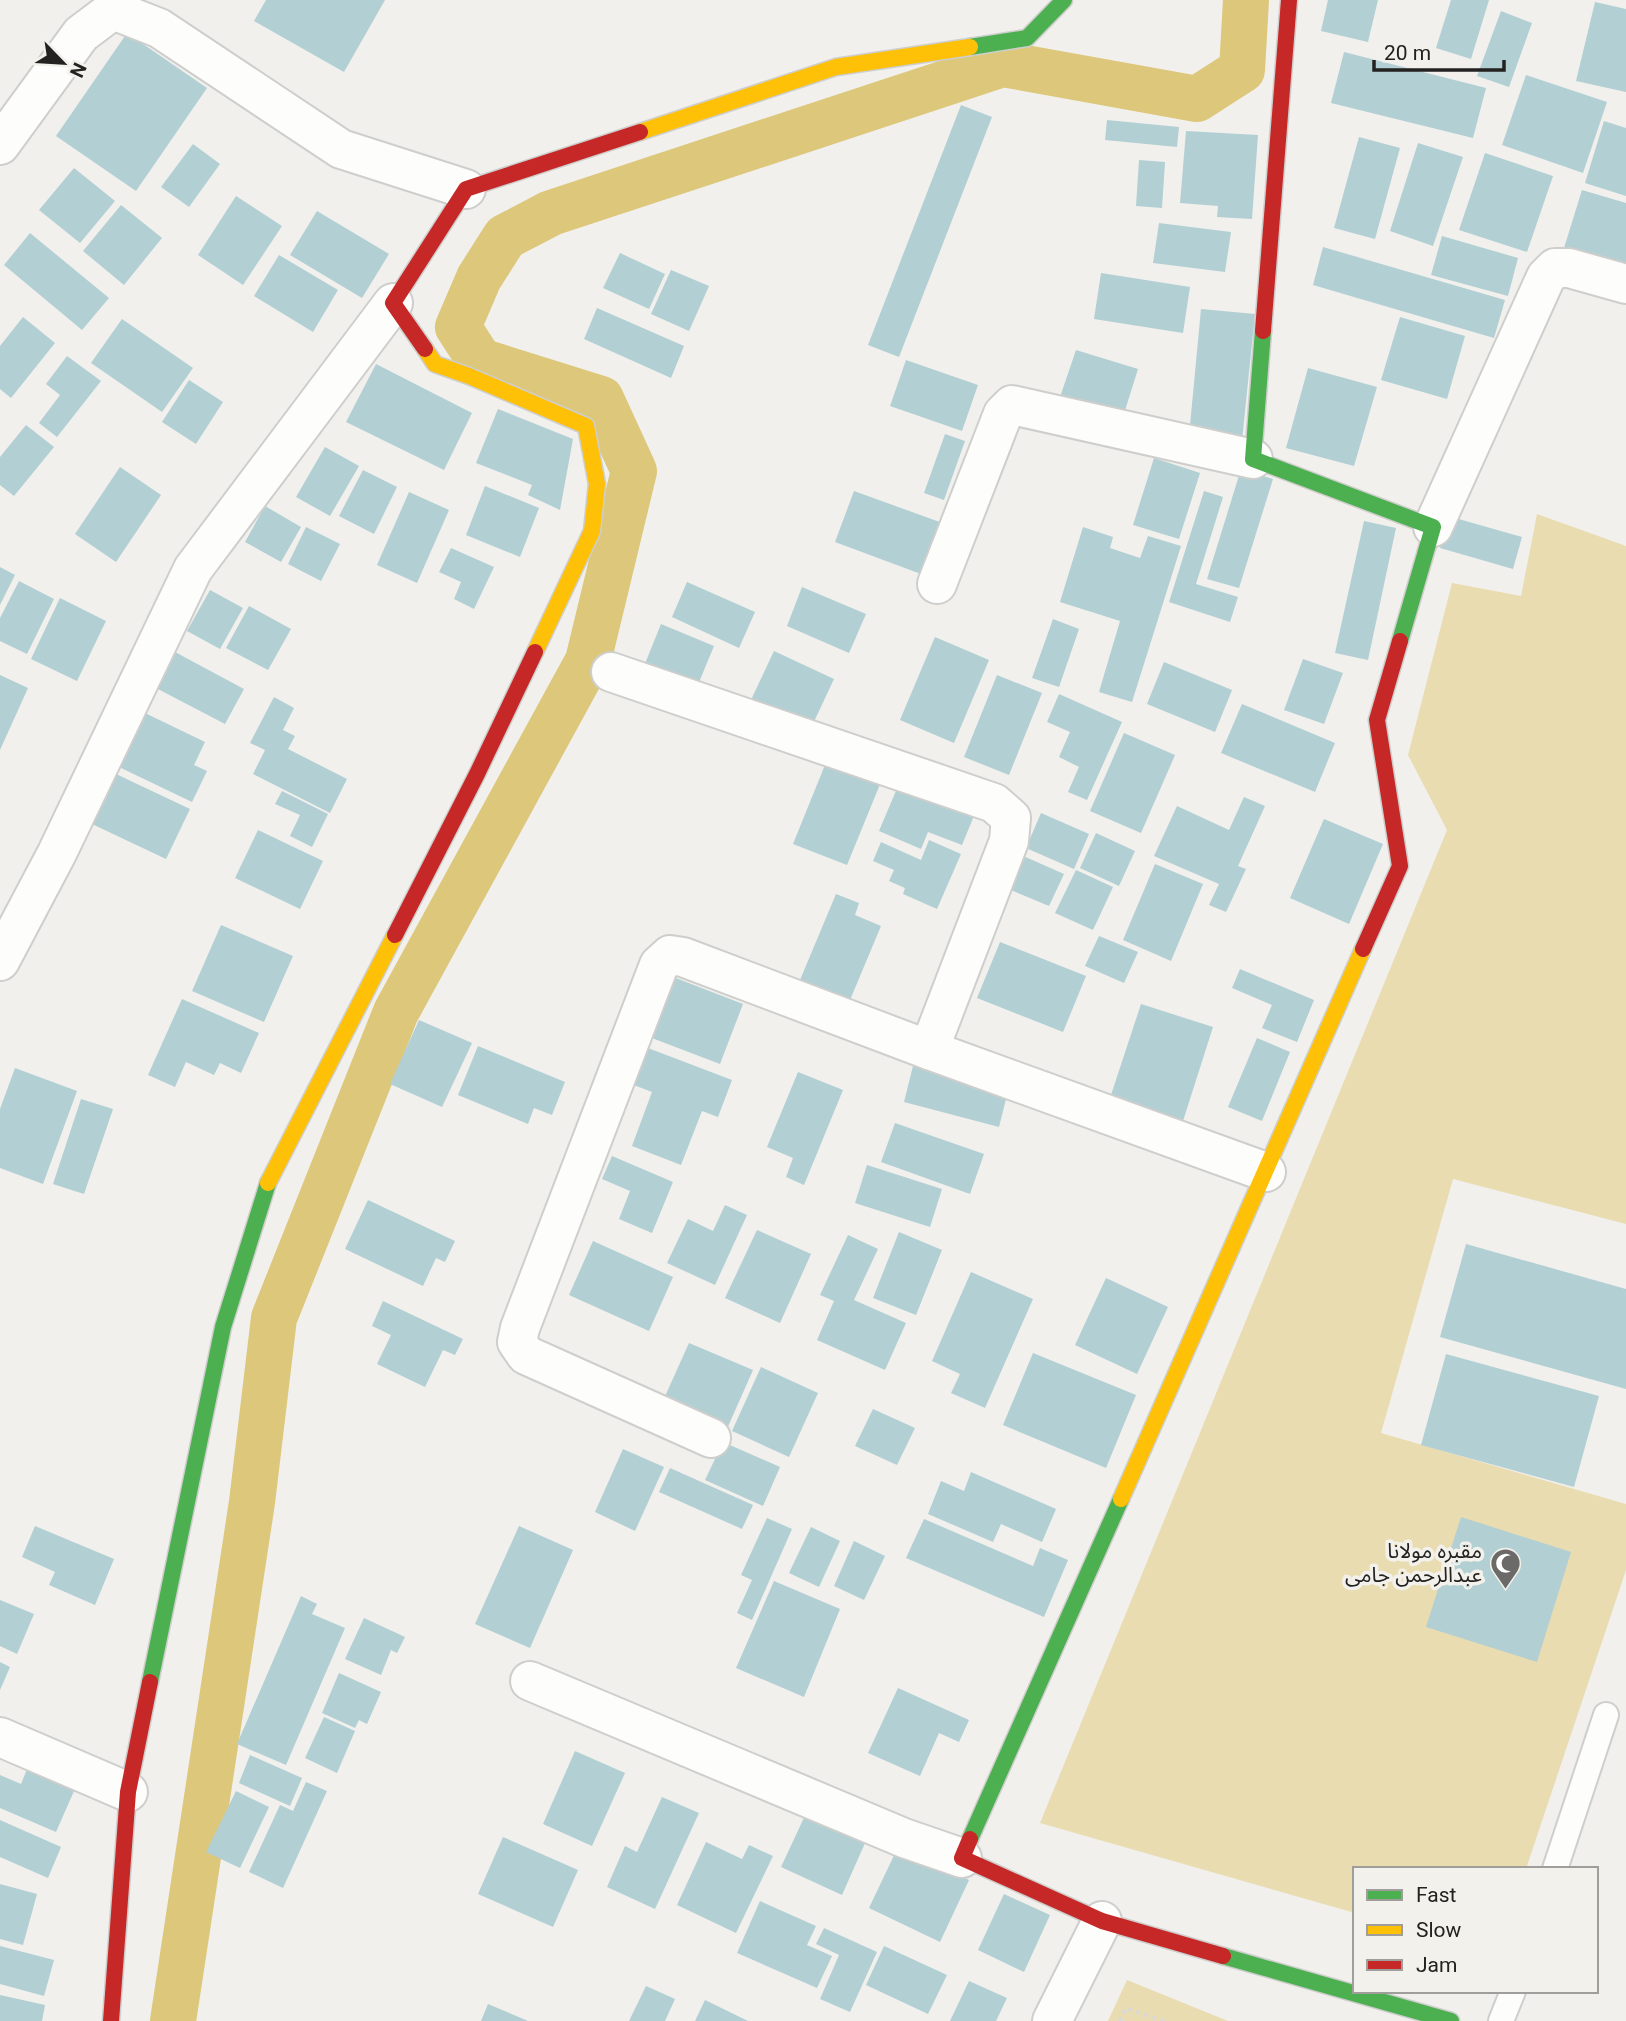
<svg xmlns="http://www.w3.org/2000/svg" width="1626" height="2021" viewBox="0 0 1626 2021" font-family="Roboto,'Noto Sans Arabic',sans-serif">
  <style>
    .green { fill: #e9dcb1 }
    .lines { fill: none; stroke-linecap: round; stroke-linejoin: round }
    .canal { stroke: #ddc77b; stroke-width: 46 }
    .building { fill: #b2cfd3 }
    .lane-casing { stroke: #cececc; stroke-width: 28 }
    .street-casing { stroke: #cececc; stroke-width: 42 }
    .fast-casing { stroke: #cececc; stroke-width: 19 }
    .slow-casing { stroke: #cececc; stroke-width: 19 }
    .jam-casing { stroke: #cececc; stroke-width: 19 }
    .path { stroke: #d9d9d9; stroke-width: 4.5; stroke-dasharray: 3.5 5; stroke-linecap: butt }
    .lane { stroke: #fdfdfc; stroke-width: 24 }
    .street { stroke: #fdfdfc; stroke-width: 38 }
    .fast { stroke: #4caf50; stroke-width: 16 }
    .slow { stroke: #ffc107; stroke-width: 16 }
    .jam { stroke: #c62828; stroke-width: 16 }
    .labels { text-anchor: middle; stroke-width: 7; stroke-linejoin: round; paint-order: stroke }
    .poi-label { font-size: 21px; fill: #232220; stroke: #f3f1eb; text-anchor: end }
  </style>
  <rect width="100%" height="100%" fill="#f1f0ed"/>
  <!-- green -->
  <g class="green">
    <path d="M1537 514 1626 546V1224L1453 1179 1381 1433 1626 1504V1570L1526 1869H1355V1913L1040 1823 1447 830 1408 755 1452 583 1521 596Z"/>
    <path d="M1127 1980 1228 2021H1108Z"/>
  </g>
  <g class="lines">
    <!-- canal -->
    <path class="canal" d="M173 2021 252 1502 274 1318 396 1012 588 661 634 471 601 399 480 361 458 327 479 278 505 237 551 213 1003 64 1197 99 1242 70 1246 0"/>
  </g>
  <!-- building -->
  <g class="building">
    <path d="M266 0H385L344 72 254 21Z"/>
    <path d="M1328 0H1378L1368 42 1321 31Z"/>
    <path d="M1451 0H1489L1471 59 1436 48Z"/>
    <path d="M1595 2 1626 9V92L1576 81Z"/>
    <path d="M1501 11 1532 23 1509 87 1477 76Z"/>
    <path d="M127 33 207 88 136 191 56 136Z"/>
    <path d="M1344 52 1486 88 1473 138 1331 103Z"/>
    <path d="M1526 75 1607 102 1583 173 1502 145Z"/>
    <path d="M961 105 992 117 899 357 868 345Z"/>
    <path d="M1107 120 1179 127 1177 147 1105 140Z"/>
    <path d="M1604 121 1626 128V196L1585 183Z"/>
    <path d="M1186 131 1258 135 1252 219 1217 217 1218 206 1180 203Z"/>
    <path d="M1359 137 1400 148 1375 239 1334 228Z"/>
    <path d="M1418 143 1463 157 1433 246 1390 231Z"/>
    <path d="M193 144 220 164 189 207 161 187Z"/>
    <path d="M1485 153 1553 176 1527 252 1459 230Z"/>
    <path d="M1139 160 1165 162 1162 208 1136 206Z"/>
    <path d="M74 168 115 201 80 243 39 210Z"/>
    <path d="M1582 190 1626 203V268L1564 248Z"/>
    <path d="M236 196 282 226 243 285 198 255Z"/>
    <path d="M121 205 162 238 124 285 83 251Z"/>
    <path d="M317 211 389 254 362 298 290 255Z"/>
    <path d="M1159 223 1231 232 1225 272 1153 263Z"/>
    <path d="M30 233 109 298 82 330 4 265Z"/>
    <path d="M1442 236 1518 258 1508 296 1431 275Z"/>
    <path d="M1323 247 1505 300 1494 338 1313 285Z"/>
    <path d="M620 253 665 274 649 309 603 288Z"/>
    <path d="M279 255 338 290 313 332 254 296Z"/>
    <path d="M671 270 709 286 689 331 651 314Z"/>
    <path d="M1101 273 1190 287 1183 333 1094 319Z"/>
    <path d="M597 308 684 346 671 378 584 339Z"/>
    <path d="M1201 309 1255 314 1242 441 1189 436Z"/>
    <path d="M23 317 55 343 11 398 0 389V346Z"/>
    <path d="M1400 317 1465 336 1447 399 1381 380Z"/>
    <path d="M122 319 193 368 162 412 91 363Z"/>
    <path d="M1076 350 1138 369 1122 420 1059 400Z"/>
    <path d="M67 356 101 381 57 437 39 423 60 395 46 384Z"/>
    <path d="M906 360 978 385 962 431 890 406Z"/>
    <path d="M376 364 472 413 444 470 346 422Z"/>
    <path d="M1308 368 1377 387 1354 466 1286 448Z"/>
    <path d="M189 380 223 402 196 444 162 422Z"/>
    <path d="M498 409 573 439 560 510 528 495 532 485 476 463Z"/>
    <path d="M26 425 54 447 14 496 0 485V457Z"/>
    <path d="M945 434 965 441 944 500 924 493Z"/>
    <path d="M325 447 359 466 330 516 296 497Z"/>
    <path d="M1154 458 1200 473 1179 539 1133 525Z"/>
    <path d="M120 467 161 495 116 562 75 534Z"/>
    <path d="M1241 469 1273 479 1239 588 1207 579Z"/>
    <path d="M363 470 397 487 374 534 339 516Z"/>
    <path d="M485 486 539 508 520 557 466 535Z"/>
    <path d="M854 491 948 525 929 577 835 542Z"/>
    <path d="M1204 491 1223 497 1196 584 1238 597 1230 622 1169 602Z"/>
    <path d="M409 492 449 510 417 583 377 565Z"/>
    <path d="M265 506 301 527 281 562 245 542Z"/>
    <path d="M1448 516 1522 537 1513 569 1440 548Z"/>
    <path d="M1364 521 1396 528 1368 660 1335 653Z"/>
    <path d="M306 527 340 544 321 581 288 564Z"/>
    <path d="M1083 527 1113 537 1110 548 1140 558 1148 536 1181 546 1132 702 1099 692 1120 621 1060 602Z"/>
    <path d="M451 548 494 567 474 609 454 599 461 582 439 572Z"/>
    <path d="M0 567 15 575 0 605Z"/>
    <path d="M19 581 54 599 27 654 0 641V618Z"/>
    <path d="M687 582 755 612 739 648 672 617Z"/>
    <path d="M802 587 866 614 849 653 787 626Z"/>
    <path d="M210 590 243 608 220 649 187 631Z"/>
    <path d="M60 598 106 621 77 681 31 659Z"/>
    <path d="M249 606 291 629 268 670 226 648Z"/>
    <path d="M1053 619 1079 629 1059 687 1032 678Z"/>
    <path d="M661 624 714 646 697 687 644 666Z"/>
    <path d="M935 637 989 660 954 743 900 720Z"/>
    <path d="M774 651 834 679 811 728 751 700Z"/>
    <path d="M175 652 244 689 225 724 156 688Z"/>
    <path d="M1303 659 1343 673 1324 724 1284 710Z"/>
    <path d="M1164 662 1232 690 1215 732 1147 704Z"/>
    <path d="M0 675 28 688 0 750Z"/>
    <path d="M997 675 1042 693 1009 775 964 757Z"/>
    <path d="M1059 694 1122 722 1087 800 1068 792 1079 767 1059 757 1070 732 1047 722Z"/>
    <path d="M274 697 294 708 283 730 295 736 288 749 347 779 330 813 253 774 265 750 250 743Z"/>
    <path d="M1242 704 1335 743 1315 792 1221 753Z"/>
    <path d="M145 713 205 742 194 765 207 771 192 802 119 767Z"/>
    <path d="M1124 733 1175 755 1141 833 1090 811Z"/>
    <path d="M829 755 883 777 847 865 793 844Z"/>
    <path d="M116 774 190 809 166 859 92 824Z"/>
    <path d="M901 779 976 811 962 845 928 832 921 849 879 831Z"/>
    <path d="M282 791 328 814 312 847 290 836 300 815 275 804Z"/>
    <path d="M1244 797 1265 806 1238 866 1246 869 1226 912 1209 905 1219 884 1154 856 1177 806 1229 830Z"/>
    <path d="M1041 813 1089 834 1074 869 1026 848Z"/>
    <path d="M1324 819 1383 844 1349 924 1290 898Z"/>
    <path d="M258 830 323 861 300 909 235 878Z"/>
    <path d="M1096 833 1135 851 1119 886 1080 868Z"/>
    <path d="M929 840 961 854 937 909 903 894 905 888 889 881 894 870 873 861 881 842 921 860Z"/>
    <path d="M1021 855 1064 874 1049 906 1006 888Z"/>
    <path d="M1155 864 1203 884 1171 961 1123 940Z"/>
    <path d="M1076 870 1113 887 1093 930 1055 913Z"/>
    <path d="M836 894 859 903 855 915 881 926 850 1000 800 980Z"/>
    <path d="M221 925 293 956 264 1022 192 991Z"/>
    <path d="M1099 936 1138 952 1124 983 1085 966Z"/>
    <path d="M1000 942 1086 976 1063 1032 977 998Z"/>
    <path d="M1240 969 1314 1000 1297 1042 1262 1028 1272 1005 1232 988Z"/>
    <path d="M668 975 743 1004 720 1064 644 1035Z"/>
    <path d="M182 999 259 1033 241 1073 220 1063 214 1075 186 1062 175 1087 148 1075Z"/>
    <path d="M1141 1004 1213 1027 1183 1121 1110 1098Z"/>
    <path d="M419 1020 472 1043 442 1107 390 1084Z"/>
    <path d="M1257 1038 1290 1052 1262 1121 1228 1107Z"/>
    <path d="M640 1045 732 1080 718 1117 702 1111 681 1165 632 1146 652 1092 626 1082Z"/>
    <path d="M478 1046 565 1082 552 1115 534 1108 528 1124 458 1095Z"/>
    <path d="M914 1062 1009 1087 999 1127 904 1102Z"/>
    <path d="M15 1068 77 1091 43 1184 0 1168V1109Z"/>
    <path d="M798 1072 843 1090 804 1185 786 1177 793 1158 767 1147Z"/>
    <path d="M81 1099 113 1109 84 1194 53 1184Z"/>
    <path d="M895 1123 984 1154 970 1194 881 1162Z"/>
    <path d="M612 1156 673 1182 652 1233 619 1219 630 1191 602 1179Z"/>
    <path d="M867 1165 942 1189 930 1227 855 1203Z"/>
    <path d="M368 1200 455 1241 445 1262 436 1258 423 1286 345 1249Z"/>
    <path d="M725 1205 747 1215 715 1285 667 1263 688 1219 713 1231Z"/>
    <path d="M757 1230 811 1254 780 1323 725 1298Z"/>
    <path d="M899 1232 942 1250 916 1315 873 1298Z"/>
    <path d="M848 1235 878 1249 854 1300 906 1323 885 1370 817 1340 834 1301 820 1295Z"/>
    <path d="M593 1241 673 1277 649 1331 569 1295Z"/>
    <path d="M1466 1244 1626 1289V1389L1440 1337Z"/>
    <path d="M971 1272 1033 1299 985 1408 951 1393 960 1374 932 1361Z"/>
    <path d="M1106 1278 1168 1307 1137 1374 1075 1345Z"/>
    <path d="M383 1301 463 1339 455 1355 443 1350 425 1387 377 1364 391 1335 372 1326Z"/>
    <path d="M689 1343 753 1370 726 1431 662 1403Z"/>
    <path d="M1033 1353 1136 1395 1106 1468 1003 1425Z"/>
    <path d="M1446 1354 1599 1396 1574 1487 1421 1445Z"/>
    <path d="M761 1367 818 1393 789 1457 732 1431Z"/>
    <path d="M873 1409 915 1428 897 1465 855 1446Z"/>
    <path d="M723 1442 780 1467 763 1506 705 1480Z"/>
    <path d="M623 1449 664 1467 635 1531 595 1512Z"/>
    <path d="M670 1468 753 1505 742 1529 659 1492Z"/>
    <path d="M971 1472 1056 1509 1042 1542 1001 1524 993 1542 928 1514 941 1481 964 1491Z"/>
    <path d="M1461 1517 1571 1552 1537 1662 1426 1627Z"/>
    <path d="M767 1518 792 1529 752 1620 737 1613 752 1580 741 1575Z"/>
    <path d="M924 1519 1033 1566 1040 1548 1068 1560 1044 1617 906 1558Z"/>
    <path d="M35 1526 114 1559 95 1605 49 1585 55 1572 22 1557Z"/>
    <path d="M519 1526 573 1550 530 1648 475 1624Z"/>
    <path d="M811 1527 840 1541 819 1587 789 1573Z"/>
    <path d="M854 1541 885 1556 864 1600 834 1586Z"/>
    <path d="M774 1581 840 1609 804 1697 736 1668Z"/>
    <path d="M301 1596 317 1604 312 1614 345 1628 286 1765 237 1744Z"/>
    <path d="M0 1600 34 1614 17 1654 0 1646Z"/>
    <path d="M364 1618 405 1637 397 1653 391 1650 381 1675 345 1659Z"/>
    <path d="M0 1662 10 1667 0 1690Z"/>
    <path d="M339 1673 381 1692 367 1724 359 1720 355 1728 322 1713Z"/>
    <path d="M898 1688 969 1720 959 1742 939 1733 920 1776 868 1753Z"/>
    <path d="M324 1717 355 1731 337 1773 305 1758Z"/>
    <path d="M575 1751 625 1773 592 1846 543 1824Z"/>
    <path d="M250 1755 302 1778 290 1806 239 1783Z"/>
    <path d="M30 1762 78 1782 56 1832 0 1808V1775L21 1784Z"/>
    <path d="M306 1782 327 1791 283 1888 249 1872 280 1805 293 1811Z"/>
    <path d="M236 1791 269 1807 240 1868 206 1852Z"/>
    <path d="M662 1797 699 1813 655 1909 607 1887 625 1846 637 1852Z"/>
    <path d="M809 1807 869 1834 842 1895 781 1867Z"/>
    <path d="M0 1820 61 1847 48 1878 0 1857Z"/>
    <path d="M503 1837 578 1870 553 1927 478 1894Z"/>
    <path d="M706 1842 742 1859 749 1845 773 1856 736 1933 677 1905Z"/>
    <path d="M898 1847 969 1880 940 1942 869 1908Z"/>
    <path d="M0 1884 37 1894 23 1945 0 1939Z"/>
    <path d="M1004 1894 1050 1915 1024 1972 978 1950Z"/>
    <path d="M760 1901 816 1926 807 1945 832 1956 817 1988 737 1953Z"/>
    <path d="M824 1928 877 1952 850 2012 820 1999 839 1955 816 1944Z"/>
    <path d="M0 1946 54 1960 44 1996 0 1984Z"/>
    <path d="M884 1946 947 1975 928 2014 866 1985Z"/>
    <path d="M969 1981 1007 1998 996 2021H950Z"/>
    <path d="M646 1986 675 1999 665 2021H629Z"/>
    <path d="M0 1995 45 2005 42 2021H0Z"/>
    <path d="M705 2000 748 2021H695Z"/>
    <path d="M488 2004 528 2021H481Z"/>
  </g>
  <g class="lines">
    <defs>
      <g id="lane">
        <path d="M1555 1869 1606 1715"/>
        <path d="M1501 2021 1513 1991"/>
      </g>
      <g id="street">
        <path d="M0 145 81 34 113 10 159 28 341 149 466 189"/>
        <path d="M1433 527 1546 277 1555 268H1569L1626 284"/>
        <path d="M937 584 1003 414 1012 405 1253 459"/>
        <path d="M611 672 994 803 1011 818 1009 841 929 1050"/>
        <path d="M0 961 57 853 193 569 393 303"/>
        <path d="M711 1438 526 1355 517 1342 520 1328 659 965 670 955 683 957 929 1050 1266 1172"/>
        <path d="M530 1681 904 1838 962 1858"/>
        <path d="M0 1737 128 1792"/>
        <path d="M1052 2021 1102 1921"/>
      </g>
      <g id="fast">
        <path d="M970 47 1027 38 1064 0"/>
        <path d="M1263 331 1253 459 1433 527 1400 641"/>
        <path d="M150 1682 223 1327 268 1183"/>
        <path d="M970 1839 1121 1499"/>
        <path d="M1223 1956 1451 2021"/>
      </g>
      <g id="slow">
        <path d="M640 132 836 67 970 47"/>
        <path d="M425 349 435 364 469 376 586 426 597 484 592 531 535 652"/>
        <path d="M268 1183 395 935"/>
        <path d="M1121 1499 1363 949"/>
      </g>
      <g id="jam">
        <path d="M1263 331 1289 0"/>
        <path d="M425 349 393 303 466 189 640 132"/>
        <path d="M395 935 477 774 535 652"/>
        <path d="M1363 949 1400 866 1377 720 1400 641"/>
        <path d="M970 1839 962 1858 1102 1921 1223 1956"/>
        <path d="M111 2021 128 1792 150 1682"/>
      </g>
    </defs>
    <!-- lane casing -->
    <use href="#lane" class="lane-casing"/>
    <!-- street casing -->
    <use href="#street" class="street-casing"/>
    <!-- fast casing -->
    <use href="#fast" class="fast-casing"/>
    <!-- slow casing -->
    <use href="#slow" class="slow-casing"/>
    <!-- jam casing -->
    <use href="#jam" class="jam-casing"/>
    <!-- path -->
    <path class="path" d="M1120 2021 1126 2008 1164 2021"/>
    <!-- lane -->
    <use href="#lane" class="lane"/>
    <!-- street -->
    <use href="#street" class="street"/>
    <!-- fast -->
    <use href="#fast" class="fast"/>
    <!-- slow -->
    <use href="#slow" class="slow"/>
    <!-- jam -->
    <use href="#jam" class="jam"/>
  </g>
  <!-- icons -->
  <defs>
    <symbol id="mosque-pin" viewBox="-11 -11 22 30"><path d="M0 17L-7.5 6A9.5 9.5 0 1 1 7.5 6Z" fill="#6b6a68" stroke="#f3f1eb"/><path d="M3.5-4.9A6 6 0 1 0 3.5 4.9A5 5 0 1 1 3.5-4.9Z" fill="#fff"/></symbol>
  </defs>
  <g fill-rule="evenodd">
    <use href="#mosque-pin" x="1488" y="1546" width="35" height="47"/>
  </g>
  <g class="labels">
    <!-- poi labels -->
    <g class="poi-label">
      <text x="1482" y="1558">مقبره مولانا<tspan x="1482" dy="24">عبدالرحمن جامی</tspan></text>
    </g>
  </g>
  <!-- legend -->
  <rect x="1353" y="1867" width="245" height="126" fill="#f3f1eb" stroke="#a09e9a" stroke-width="2"/>
  <rect x="1367" y="1890" width="35" height="10" fill="#4caf50" stroke="#a09e9a" stroke-width="2"/>
  <text x="1416" y="1902" font-size="21" fill="#232220">Fast</text>
  <rect x="1367" y="1925" width="35" height="10" fill="#ffc107" stroke="#a09e9a" stroke-width="2"/>
  <text x="1416" y="1937" font-size="21" fill="#232220">Slow</text>
  <rect x="1367" y="1960" width="35" height="10" fill="#c62828" stroke="#a09e9a" stroke-width="2"/>
  <text x="1416" y="1972" font-size="21" fill="#232220">Jam</text>
  <!-- north arrow -->
  <g transform="translate(63 63) rotate(115)" stroke="#f3f1eb" stroke-width="5" paint-order="stroke">
  <path d="M0-5L12 26L0 18L-12 26Z" fill="#232220"/>
  <text y="-10" font-size="19" font-weight="bold" text-anchor="middle" fill="#232220">N</text>
  </g>
  <!-- scale -->
  <path d="M1374 60v10h130v-10" fill="none" stroke="#232220" stroke-width="3.5"/>
  <text x="1384" y="60" font-size="21" fill="#232220" stroke="#f3f1eb" stroke-width="5" paint-order="stroke">20 m</text>
</svg>
